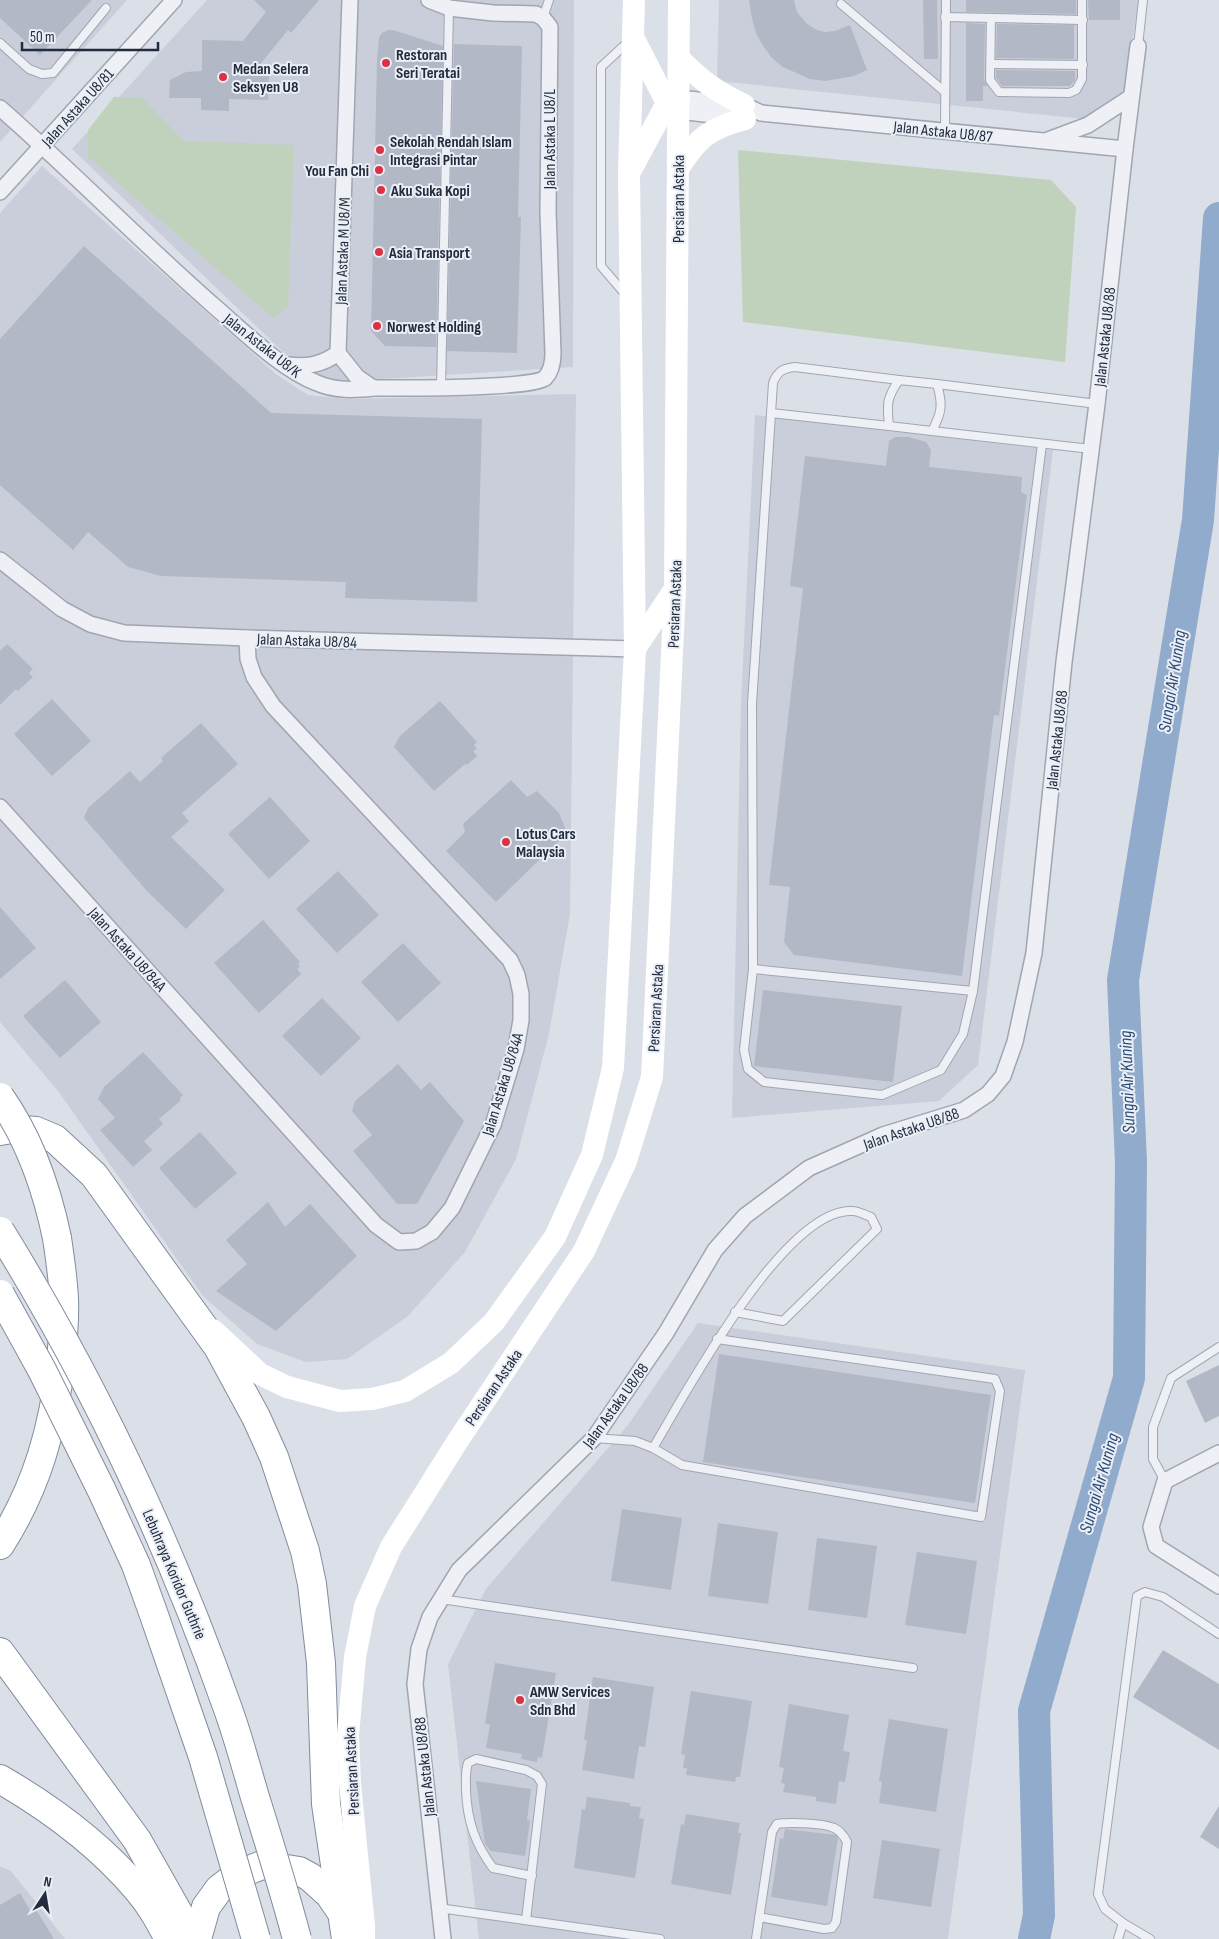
<svg xmlns="http://www.w3.org/2000/svg" width="1219" height="1939" viewBox="0 0 1219 1939" font-family="'Sofia Sans Condensed',sans-serif">
  <style>
    .built { fill: #c9ceda }
    .green { fill: #c0d2bb }
    .lines { fill: none; stroke-linecap: round; stroke-linejoin: round }
    .river { stroke: #91abcc; stroke-width: 32 }
    .building { fill: #b2b8c5 }
    .lane-casing { stroke: #a0a6b1; stroke-width: 10 }
    .street-casing { stroke: #a0a6b1; stroke-width: 18 }
    .highway-casing { stroke: #818c9f; stroke-width: 30 }
    .lane { stroke: #eef0f5; stroke-width: 8 }
    .street { stroke: #eef0f5; stroke-width: 15 }
    .secondary { stroke: #fff; stroke-width: 22 }
    .highway { stroke: #fff; stroke-width: 28 }
    .highway-bridge-casing { stroke: #818c9f; stroke-width: 30; stroke-linecap: butt }
    .highway-bridge { stroke: #fff; stroke-width: 28 }
    .poi-dot { fill: #dc3043; stroke: #eaeef5; stroke-width: 2 }
    .labels { text-anchor: middle; stroke-width: 4; stroke-linejoin: round; paint-order: stroke }
    .poi-label { font-size: 16px; font-weight: bold; fill: #232c3f; stroke: #eaeef5; text-anchor: start }
    .street-label { font-size: 16px; fill: #232c3f; stroke: #eaeef5 }
    .water-label { font-size: 18px; font-style: italic; fill: #2a4977; stroke: #eaeef5 }
  </style>
  <rect width="100%" height="100%" fill="#dbdfe7"/>
  <!-- built -->
  <g class="built">
    <path d="M0 0H127L0 142Z"/>
    <path d="M207 0H574L573 367 334 382 317 377 284 353 72 149Z"/>
    <path d="M719 0H1139L1124 92 1085 119 717 81Z"/>
    <path d="M42 166 277 375 308 395 346 399 576 394 570 914 549 1034 516 1159 465 1252 408 1316 347 1359 306 1362 257 1344 203 1296 58 1091 0 1022V213Z"/>
    <path d="M755 415 1053 450 978 1065 939 1101 732 1118 741 704Z"/>
    <path d="M698 1323 1025 1370 948 1939H479L448 1664 486 1589 628 1425Z"/>
    <path d="M0 1866 11 1871 65 1939H0Z"/>
  </g>
  <!-- green -->
  <g class="green">
    <path d="M114 97H141L184 141 294 145 288 307 273 318 88 157V130Z"/>
    <path d="M738 150 1051 180 1076 207 1065 362 743 322Z"/>
  </g>
  <g class="lines">
    <!-- river -->
    <path class="river" d="M1034 1939 1039 1915 1034 1711 1129 1378 1131 1162 1123 980 1198 520 1219 218"/>
  </g>
  <!-- building -->
  <g class="building">
    <path d="M0 0H92L40 55 0 18Z"/>
    <path d="M254 0H319L291 33 288 30 253 73H269L268 100 229 99V111L201 110V98H169L170 80 186 72 202 71V40L243 41 266 12Z"/>
    <path d="M749 0H794L797 12 806 23 815 29 824 32 835 31 850 25 867 70 854 76 825 81 810 79 783 67 772 58 763 46 756 33 752 19Z"/>
    <path d="M923 0H937L938 59H924Z"/>
    <path d="M966 0H1076V14L966 12Z"/>
    <path d="M1088 0H1120V20H1089Z"/>
    <path d="M966 23 985 24 984 80 988 86H983V101H966Z"/>
    <path d="M997 24 1074 25V59L996 58Z"/>
    <path d="M388 30H393L443 46 436 347 385 346 371 331 377 61 379 38 382 33Z"/>
    <path d="M454 44 522 46 518 217H521L517 353 447 351Z"/>
    <path d="M996 70 1075 71V80L1070 86H1002L996 78Z"/>
    <path d="M84 246 271 413 482 419 477 602 345 598 346 582 161 576 128 567 88 532 73 550 0 485V339Z"/>
    <path d="M895 437H909L926 442 931 450 929 467 1022 477 1021 492 1027 495 999 716 994 715 962 976 794 955 784 942 790 887 769 885 803 588 790 586 805 456 886 466 889 441Z"/>
    <path d="M7 644 33 669 29 673 33 677 18 691 16 689 0 705V651Z"/>
    <path d="M52 699 91 741 52 776 14 734Z"/>
    <path d="M440 701 477 742 474 745 477 749 473 751 477 756 467 765 465 764 434 791 394 747 400 736Z"/>
    <path d="M201 723 238 764 182 813 189 821 171 837 225 890 186 929 147 891 84 818 88 808 130 771 140 782 163 761 161 758Z"/>
    <path d="M511 780 527 797 537 791 559 813 567 833 496 902 446 851 465 832 463 824Z"/>
    <path d="M270 797 310 841 269 879 228 834Z"/>
    <path d="M338 871 379 915 337 953 296 909Z"/>
    <path d="M0 907 36 948 0 979Z"/>
    <path d="M263 920 300 962 298 964 300 967 297 969 301 974 259 1013 214 963Z"/>
    <path d="M403 943 441 983 398 1022 361 982Z"/>
    <path d="M65 980 101 1022 60 1058 23 1016Z"/>
    <path d="M763 990 902 1006 893 1082 754 1066Z"/>
    <path d="M322 998 361 1038 321 1076 282 1036Z"/>
    <path d="M143 1052 183 1095 180 1098 181 1100 159 1119 163 1124 144 1141 152 1150 133 1167 100 1130 115 1118 98 1099 104 1087Z"/>
    <path d="M398 1064 421 1090 430 1082 464 1121 417 1204H397L353 1151 372 1135 352 1111 355 1101Z"/>
    <path d="M200 1132 237 1173 195 1209 159 1168Z"/>
    <path d="M268 1202 285 1227 310 1204 357 1256 276 1331 216 1291 247 1264 226 1240Z"/>
    <path d="M719 1354 991 1395 975 1503 703 1462Z"/>
    <path d="M1219 1365V1416L1205 1423 1186 1381Z"/>
    <path d="M622 1509 682 1518 671 1590 611 1581Z"/>
    <path d="M718 1523 778 1532 768 1604 708 1596Z"/>
    <path d="M817 1538 877 1546 867 1618 808 1610Z"/>
    <path d="M917 1552 977 1561 966 1634 905 1625Z"/>
    <path d="M1163 1650 1219 1684V1750L1133 1697Z"/>
    <path d="M495 1663 556 1673 542 1758 538 1757 537 1762 521 1759 522 1754 486 1748 490 1725 485 1723Z"/>
    <path d="M593 1677 654 1687 645 1747 639 1746 634 1779 582 1770 587 1740H584Z"/>
    <path d="M691 1691 752 1701 740 1777H736L735 1782 686 1775 687 1768H683L685 1755 681 1754Z"/>
    <path d="M789 1704 849 1715 843 1751 850 1752 845 1782 839 1781 836 1804 816 1801V1797L783 1792 785 1784 781 1783 784 1768 779 1767Z"/>
    <path d="M889 1719 948 1729 936 1812 879 1803 882 1782 879 1781Z"/>
    <path d="M476 1781 531 1789 527 1820 530 1821 525 1856 491 1851 485 1844Z"/>
    <path d="M587 1797 630 1803V1806L641 1807 639 1818 644 1819 635 1878 574 1868 582 1809 585 1810Z"/>
    <path d="M1219 1806V1849L1200 1837Z"/>
    <path d="M686 1814 740 1823 738 1833H741L731 1895 671 1884 681 1824 684 1825Z"/>
    <path d="M785 1829 836 1835 838 1838 827 1906 771 1897 780 1838 783 1839Z"/>
    <path d="M882 1840 940 1849 931 1907 873 1898Z"/>
    <path d="M20 1893 30 1910 35 1908 54 1939H0V1905Z"/>
  </g>
  <g class="lines">
    <defs>
      <g id="lane">
        <path d="M841 4 945 92"/>
        <path d="M945 17 1083 20"/>
        <path d="M543 18 549 0"/>
        <path d="M991 18 990 80 999 92 1069 93 1076 90 1082 79V0"/>
        <path d="M0 43 29 69 42 74 53 73 106 8"/>
        <path d="M1138 46 1143 0"/>
        <path d="M991 64 1083 65"/>
        <path d="M945 132 946 0"/>
        <path d="M625 294 601 266V67L628 42"/>
        <path d="M899 380 795 367C783 368 777 372 773 383L752 704 753 969 744 1050 748 1069 764 1082 882 1095 941 1070 963 1034 973 991 1042 444"/>
        <path d="M899 380 937 384C943 405 942 412 932 431L889 426C887 404 886 399 899 380Z"/>
        <path d="M937 384 1097 404"/>
        <path d="M441 388 449 8"/>
        <path d="M771 413 889 426"/>
        <path d="M932 431 1091 449"/>
        <path d="M753 969 973 991"/>
        <path d="M594 1438 635 1441 653 1448 682 1465 981 1517 1000 1391 995 1379 717 1339"/>
        <path d="M653 1448C684 1396 785 1206 853 1211 858 1211 865 1215 871 1217L877 1229 783 1321 735 1312"/>
        <path d="M1165 1481 1153 1459V1427L1171 1378 1219 1347"/>
        <path d="M441 1599 913 1668"/>
        <path d="M439 1908 660 1939"/>
        <path d="M526 1920 542 1784 537 1776 526 1770 476 1759 468 1763C465 1772 466 1781 466 1790 467 1820 475 1844 493 1868L532 1876"/>
        <path d="M756 1939 772 1832 777 1824C789 1822 823 1823 834 1828 841 1831 844 1836 847 1842L836 1922 832 1928 824 1929 759 1917"/>
        <path d="M1118 1939 1123 1923"/>
        <path d="M1150 1939 1123 1923 1105 1909 1098 1894 1137 1596 1145 1592 1163 1597 1219 1634"/>
      </g>
      <g id="street">
        <path d="M350 0 338 353 357 377 373 388"/>
        <path d="M679 98 744 105 761 113 1125 149"/>
        <path d="M0 108C73 172 141 242 214 306 243 331 282 370 317 383 335 391 354 390 373 388 397 388 533 389 545 378 552 371 553 362 553 353L548 211 550 27 543 18 536 14 493 13 449 8 429 0"/>
        <path d="M679 111 738 118"/>
        <path d="M1048 140 1088 125 1131 97"/>
        <path d="M0 192 174 0"/>
        <path d="M288 365C307 367 322 365 338 353"/>
        <path d="M0 560 62 609 90 624 124 633 247 638 635 649"/>
        <path d="M0 807 376 1225 399 1242 416 1241 432 1232 452 1208 493 1125 516 1049 521 1020V994L517 975 510 960 273 706 254 677 248 659 247 638"/>
        <path d="M1219 1453 1165 1481 1151 1527 1156 1546 1219 1586"/>
        <path d="M443 1939 415 1684 419 1649 430 1617 459 1570 594 1438 666 1333 715 1250 745 1216 809 1168 883 1135 964 1110 988 1094 1003 1076 1015 1042 1034 953 1064 662 1097 404 1125 149 1138 46"/>
      </g>
      <g id="highway">
        <path d="M0 1131 12 1129 36 1131 55 1139 94 1175 218 1347 256 1417 274 1457 305 1551 312 1584 321 1663 326 1804 346 1939"/>
        <path d="M0 1545C37 1487 54 1427 61 1359 63 1339 65 1319 64 1299 63 1278 60 1258 57 1238"/>
        <path d="M0 1652 137 1840 193 1939"/>
        <path d="M0 1779C50 1808 101 1846 138 1890 151 1905 160 1922 169 1939"/>
        <path d="M197 1939 206 1907 219 1889 237 1875 262 1865 299 1871 310 1877 329 1894 340 1910"/>
      </g>
    </defs>
    <!-- lane casing -->
    <use href="#lane" class="lane-casing"/>
    <!-- street casing -->
    <use href="#street" class="street-casing"/>
    <!-- highway casing -->
    <use href="#highway" class="highway-casing"/>
    <!-- lane -->
    <use href="#lane" class="lane"/>
    <!-- street -->
    <use href="#street" class="street"/>
    <!-- secondary -->
    <g class="secondary">
      <path d="M634 39 667 103 671 107 678 110"/>
      <path d="M679 58C700 80 717 92 744 105"/>
      <path d="M632 168 667 103 679 98"/>
      <path d="M678 169C698 138 709 128 745 119"/>
      <path d="M635 649 674 590"/>
      <path d="M213 1330 260 1374 287 1387 340 1401 372 1399 405 1391 451 1363 494 1322 555 1237 592 1155 613 1068 635 649 629 173 634 0"/>
      <path d="M364 1939V1926L350 1784 348 1735 355 1657 365 1606 391 1547 457 1442 584 1251 626 1161 652 1077 675 589 679 0"/>
    </g>
    <!-- highway -->
    <use href="#highway" class="highway"/>
    <defs>
      <g id="highway-bridge">
        <path d="M0 1097C29 1138 47 1190 57 1238"/>
        <path d="M0 1231C93 1381 169 1542 228 1709 238 1737 246 1766 254 1794 269 1842 284 1890 297 1939"/>
        <path d="M0 1294 42 1370 102 1491 136 1565 154 1615 203 1757 256 1939"/>
      </g>
    </defs>
    <!-- highway-bridge casing -->
    <use href="#highway-bridge" class="highway-bridge-casing"/>
    <!-- highway-bridge -->
    <use href="#highway-bridge" class="highway-bridge"/>
  </g>
  <!-- markers -->
  <g class="poi-dot">
    <circle cx="386" cy="63" r="5"/>
    <circle cx="223" cy="77" r="5"/>
    <circle cx="380" cy="150" r="5"/>
    <circle cx="379" cy="170" r="5"/>
    <circle cx="381" cy="190" r="5"/>
    <circle cx="379" cy="252" r="5"/>
    <circle cx="377" cy="326" r="5"/>
    <circle cx="506" cy="842" r="5"/>
    <circle cx="520" cy="1700" r="5"/>
  </g>
  <g class="labels">
    <!-- poi labels -->
    <g class="poi-label">
      <text x="396" y="60">Restoran<tspan x="396" dy="18">Seri Teratai</tspan></text>
      <text x="233" y="74">Medan Selera<tspan x="233" dy="18">Seksyen U8</tspan></text>
      <text x="390" y="147">Sekolah Rendah Islam<tspan x="390" dy="18">Integrasi Pintar</tspan></text>
      <text x="369" y="176" text-anchor="end">You Fan Chi</text>
      <text x="391" y="196">Aku Suka Kopi</text>
      <text x="389" y="258">Asia Transport</text>
      <text x="387" y="332">Norwest Holding</text>
      <text x="516" y="839">Lotus Cars<tspan x="516" dy="18">Malaysia</tspan></text>
      <text x="530" y="1697">AMW Services<tspan x="530" dy="18">Sdn Bhd</tspan></text>
    </g>
    <!-- street labels -->
    <g class="street-label">
      <text transform="translate(77 107) rotate(-48)" y="6">Jalan Astaka U8/81</text>
      <text transform="translate(943 131) rotate(6)" y="6">Jalan Astaka U8/87</text>
      <text transform="translate(549 139) rotate(-90)" y="6">Jalan Astaka L U8/L</text>
      <text transform="translate(678 199) rotate(-90)" y="6">Persiaran Astaka</text>
      <text transform="translate(342 251) rotate(-88)" y="6">Jalan Astaka M U8/M</text>
      <text transform="translate(1104 337) rotate(-84)" y="6">Jalan Astaka U8/88</text>
      <text transform="translate(263 345) rotate(38)" y="6">Jalan Astaka U8/K</text>
      <text transform="translate(674 604) rotate(-88)" y="6">Persiaran Astaka</text>
      <text transform="translate(307 640) rotate(2)" y="6">Jalan Astaka U8/84</text>
      <text transform="translate(1056 740) rotate(-84)" y="6">Jalan Astaka U8/88</text>
      <text transform="translate(128 949) rotate(48)" y="6">Jalan Astaka U8/84A</text>
      <text transform="translate(655 1008) rotate(-87)" y="6">Persiaran Astaka</text>
      <text transform="translate(502 1084) rotate(-73)" y="6">Jalan Astaka U8/84A</text>
      <text transform="translate(911 1128) rotate(-19)" y="6">Jalan Astaka U8/88</text>
      <text transform="translate(493 1387) rotate(-56)" y="6">Persiaran Astaka</text>
      <text transform="translate(615 1405) rotate(-54)" y="6">Jalan Astaka U8/88</text>
      <text transform="translate(175 1574) rotate(67)" y="6">Lebuhraya Koridor Guthrie</text>
      <text transform="translate(424 1767) rotate(-96)" y="6">Jalan Astaka U8/88</text>
      <text transform="translate(351 1771) rotate(-93)" y="6">Persiaran Astaka</text>
    </g>
    <!-- water labels -->
    <g class="water-label">
      <text transform="translate(1172 681) rotate(-81)" y="6">Sungai Air Kuning</text>
      <text transform="translate(1127 1082) rotate(-92)" y="6">Sungai Air Kuning</text>
      <text transform="translate(1099 1483) rotate(-74)" y="6">Sungai Air Kuning</text>
    </g>
  </g>
  <!-- north arrow -->
  <g transform="translate(45 1894) rotate(12)" stroke="#eaeef5" stroke-width="4" paint-order="stroke">
  <path d="M0-4L9 19L0 12L-9 19Z" fill="#232c3f"/>
  <text y="-8" font-size="14" font-weight="bold" text-anchor="middle" fill="#232c3f">N</text>
  </g>
  <!-- scale -->
  <path d="M22 42v8h136v-8" fill="none" stroke="#232c3f" stroke-width="2.5"/>
  <text x="30" y="42" font-size="15" fill="#232c3f" stroke="#eaeef5" stroke-width="4" paint-order="stroke">50 m</text>
</svg>
